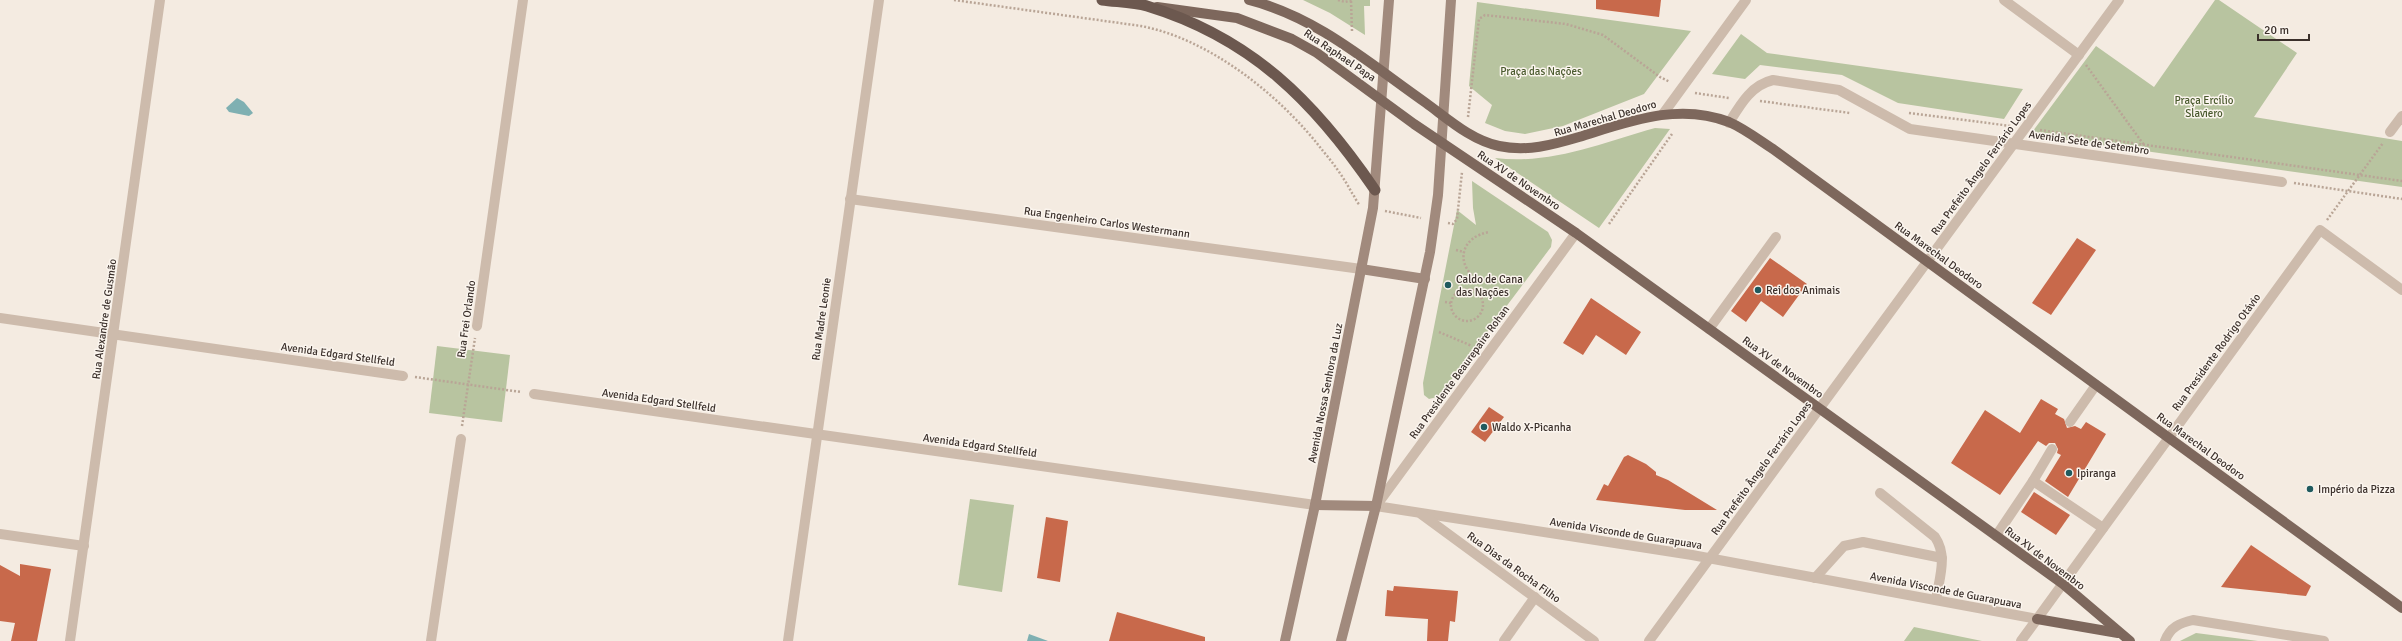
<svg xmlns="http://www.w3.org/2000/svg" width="2402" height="641" viewBox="0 0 2402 641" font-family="Signika,sans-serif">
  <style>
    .green { fill: #b8c4a0 }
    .water { fill: #7fb0b2 }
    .building { fill: #c8694b }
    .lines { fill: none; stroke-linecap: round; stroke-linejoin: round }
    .path { stroke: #b9a596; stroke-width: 2.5; stroke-dasharray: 2 2; stroke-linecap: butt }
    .service { stroke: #cdbbac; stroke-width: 10 }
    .minor { stroke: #cdbbac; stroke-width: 10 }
    .secondary { stroke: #a18a7d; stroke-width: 10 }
    .primary { stroke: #7d675c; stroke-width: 10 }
    .trunk { stroke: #6c584f; stroke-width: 11 }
    .poi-dot { fill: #1f5a5e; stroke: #fbf5ee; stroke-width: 1.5 }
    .labels { text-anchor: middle; stroke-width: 3; stroke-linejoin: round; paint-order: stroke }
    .street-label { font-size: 11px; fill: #3b302b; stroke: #fbf5ee }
    .park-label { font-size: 11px; fill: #4a5a2e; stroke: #fbf5ee }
    .poi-label { font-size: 11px; fill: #3b302b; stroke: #fbf5ee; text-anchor: start }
  </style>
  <rect width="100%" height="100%" fill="#f4ebe1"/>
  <!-- green -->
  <g class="green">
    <path d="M1303 0H1370V6H1364L1365 35 1330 13Z"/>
    <path d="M2215 0H2219L2297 53 2254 117 2402 141V187L2030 135 2096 46 2154 87Z"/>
    <path d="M1477 2 1691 31 1644 94 1563 126 1525 134 1505 131 1485 123 1492 105 1469 86Z"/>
    <path d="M1741 34 1767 53 2023 89 2004 119 1898 103 1842 75 1760 65 1745 79 1712 74Z"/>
    <path d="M1655 128 1670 129 1599 228 1495 158C1550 165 1602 143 1655 128Z"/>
    <path d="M1472 181 1548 232 1552 240 1551 247 1445 388 1437 397 1429 399 1424 395 1423 383 1457 210 1476 225 1473 208Z"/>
    <path d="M437 346 510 355 502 422 429 413Z"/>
    <path d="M970 499 1014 505 1002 592 958 585Z"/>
    <path d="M1914 627 1982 641H1904Z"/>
    <path d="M2196 633 2258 641H2180Z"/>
  </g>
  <!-- water -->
  <g class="water">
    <path d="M237 98 244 102 253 113 249 116 229 112 226 108Z"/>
    <path d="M1029 634 1048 641H1027Z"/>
  </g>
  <!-- building -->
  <g class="building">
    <path d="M1596 0H1661L1659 17 1596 9Z"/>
    <path d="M2077 238 2096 250 2051 315 2032 303Z"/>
    <path d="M1770 258 1807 284 1783 317 1761 301 1746 322 1731 311Z"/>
    <path d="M1591 298 1641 332 1626 355 1596 335 1583 355 1563 343Z"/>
    <path d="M2041 399 2058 409 2055 414 2064 419 2067 428 2075 426 2081 429 2086 422 2106 434 2068 497 2045 481 2061 455 2057 453 2058 449 2055 443H2049L2046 446 2038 441 2000 495 1951 463 1985 410 2020 433Z"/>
    <path d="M1489 407 1504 417 1485 442 1471 432Z"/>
    <path d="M1628 455 1646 464 1656 472V475L1668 480 1717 510H1685L1596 500 1604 484 1608 486 1624 457Z"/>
    <path d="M2034 492 2070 515 2056 535 2021 512Z"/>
    <path d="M1046 517 1068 521 1060 582 1037 578Z"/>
    <path d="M2251 545 2311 586 2306 596 2221 587Z"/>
    <path d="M20 564 51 569 37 641H11L15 623 0 621V565L20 576Z"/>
    <path d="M1394 586 1458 591 1455 622 1450 621 1448 641H1427L1428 619 1385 616 1387 590 1393 591Z"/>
    <path d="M1117 612 1205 637V641H1109Z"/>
  </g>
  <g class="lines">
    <!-- path -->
    <g class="path">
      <path d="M954 0 1141 26C1210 39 1281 96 1323 151 1334 164 1344 178 1352 193 1355 197 1357 203 1360 205"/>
      <path d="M1338 0 1345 2 1353 0"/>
      <path d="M1351 1 1352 31"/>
      <path d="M2086 65 2144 145"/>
      <path d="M1695 93 1729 98"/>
      <path d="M1760 101 1850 113"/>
      <path d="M1909 113 2011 126"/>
      <path d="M1468 117 1479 19 1485 15 1566 24 1603 35 1660 77 1670 82"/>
      <path d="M2040 130 2402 181"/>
      <path d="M2294 183 2402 199"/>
      <path d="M1385 211 1421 218"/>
      <path d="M2327 220 2383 143"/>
      <path d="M1448 223 1453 224 1457 219 1462 172"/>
      <path d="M1609 224 1672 134"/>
      <path d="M1456 250 1464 252"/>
      <path d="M1478 280C1454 264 1461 236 1490 232"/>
      <circle cx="1467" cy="305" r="16"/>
      <path d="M1445 302 1451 303"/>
      <path d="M1439 332 1472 346"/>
      <path d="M415 377 521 392"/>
      <path d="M462 426 475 338"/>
    </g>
    <!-- service -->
    <g class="service">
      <path d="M1709 329 1776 237"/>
      <path d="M2070 422 2096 385"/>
      <path d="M2052 449 2033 481 2103 528"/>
      <path d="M1880 493 1935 537C1948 556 1939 579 1936 600"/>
      <path d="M1996 536 2033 481"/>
      <path d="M1815 578 1844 546 1863 542 1942 558"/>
      <path d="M1504 641 1535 597"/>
    </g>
    <!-- minor -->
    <g class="minor">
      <path d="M2004 0 2079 55"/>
      <path d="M1663 114 1746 0"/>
      <path d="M1729 123C1740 105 1751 85 1773 80L1839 90 1910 129 2282 182"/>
      <path d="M2390 132 2402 116"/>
      <path d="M850 199 1361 269"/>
      <path d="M1576 233 1376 506 1692 555 2037 619"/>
      <path d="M0 318 403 376"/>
      <path d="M477 326 523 0"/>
      <path d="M534 394 1315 505"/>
      <path d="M1421 514 1594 641"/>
      <path d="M0 534 84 546"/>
      <path d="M70 641 160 0"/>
      <path d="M431 641 461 439"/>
      <path d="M788 641 879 0"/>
      <path d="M1649 641 2119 0"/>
      <path d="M2021 641 2320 230 2402 290"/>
      <path d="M2165 641C2170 627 2180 623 2193 620L2324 641"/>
    </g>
    <!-- secondary -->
    <g class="secondary">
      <path d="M1361 269 1425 279"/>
      <path d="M1315 505 1376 506"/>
      <path d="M1285 641 1315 505 1373 208 1389 0"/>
      <path d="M1341 641 1376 506 1430 252 1438 195 1451 0"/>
    </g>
    <!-- primary -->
    <g class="primary">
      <path d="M1249 0C1317 17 1370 64 1426 103 1448 119 1471 140 1499 146 1527 152 1552 145 1579 137 1628 122 1678 102 1729 122 1745 129 1759 140 1773 149L2402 608"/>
      <path d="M1157 7 1237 18 1292 39 1317 53 1414 124 1576 233 2063 584 2130 641"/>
      <path d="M2037 619 2118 633"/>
    </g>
    <!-- trunk -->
    <path class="trunk" d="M1102 0C1116 2 1133 2 1147 6 1252 38 1315 102 1375 190"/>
  </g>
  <!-- markers -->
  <g class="poi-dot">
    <circle cx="1448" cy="285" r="4"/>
    <circle cx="1758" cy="290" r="4"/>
    <circle cx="1484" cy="427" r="4"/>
    <circle cx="2069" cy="473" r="4"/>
    <circle cx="2310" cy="489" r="4"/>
  </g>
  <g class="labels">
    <!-- street labels -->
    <g class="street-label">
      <text transform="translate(1340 55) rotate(34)" y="4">Rua Raphael Papa</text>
      <text transform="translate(1605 118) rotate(-16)" y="4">Rua Marechal Deodoro</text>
      <text transform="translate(2089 142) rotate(8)" y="4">Avenida Sete de Setembro</text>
      <text transform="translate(1981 168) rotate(-54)" y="4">Rua Prefeito Ângelo Ferrário Lopes</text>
      <text transform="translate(1519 180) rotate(34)" y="4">Rua XV de Novembro</text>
      <text transform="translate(1107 222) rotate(8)" y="4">Rua Engenheiro Carlos Westermann</text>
      <text transform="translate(1939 255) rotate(36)" y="4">Rua Marechal Deodoro</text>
      <text transform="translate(104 319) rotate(-82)" y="4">Rua Alexandre de Gusmão</text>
      <text transform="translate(466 319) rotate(-82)" y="4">Rua Frei Orlando</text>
      <text transform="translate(821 319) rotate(-82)" y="4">Rua Madre Leonie</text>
      <text transform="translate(2216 352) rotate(-54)" y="4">Rua Presidente Rodrigo Otávio</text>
      <text transform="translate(338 354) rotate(8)" y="4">Avenida Edgard Stellfeld</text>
      <text transform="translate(1783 367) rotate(36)" y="4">Rua XV de Novembro</text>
      <text transform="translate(1459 372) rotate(-54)" y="4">Rua Presidente Beaurepaire Rohan</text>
      <text transform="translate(1325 393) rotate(-79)" y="4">Avenida Nossa Senhora da Luz</text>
      <text transform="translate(659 400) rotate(8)" y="4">Avenida Edgard Stellfeld</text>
      <text transform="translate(980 445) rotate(8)" y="4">Avenida Edgard Stellfeld</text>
      <text transform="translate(2201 446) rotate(36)" y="4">Rua Marechal Deodoro</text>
      <text transform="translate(1761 468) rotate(-54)" y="4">Rua Prefeito Ângelo Ferrário Lopes</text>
      <text transform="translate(1626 533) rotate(9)" y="4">Avenida Visconde de Guarapuava</text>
      <text transform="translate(2045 558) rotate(37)" y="4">Rua XV de Novembro</text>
      <text transform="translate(1514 567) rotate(36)" y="4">Rua Dias da Rocha Filho</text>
      <text transform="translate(1946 590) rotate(11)" y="4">Avenida Visconde de Guarapuava</text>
    </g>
    <!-- park labels -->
    <g class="park-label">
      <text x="1541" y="75">Praça das Nações</text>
      <text x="2204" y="104">Praça Ercílio<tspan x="2204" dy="13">Slaviero</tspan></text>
    </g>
    <!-- poi labels -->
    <g class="poi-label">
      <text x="1456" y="283">Caldo de Cana<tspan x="1456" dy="13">das Nações</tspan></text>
      <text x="1766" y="294">Rei dos Animais</text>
      <text x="1492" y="431">Waldo X-Picanha</text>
      <text x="2077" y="477">Ipiranga</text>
      <text x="2318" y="493">Império da Pizza</text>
    </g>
  </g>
  <!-- scale -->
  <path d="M2258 34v6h51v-6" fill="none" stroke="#3b302b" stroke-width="2"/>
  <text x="2264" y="34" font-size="12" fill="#3b302b" stroke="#fbf5ee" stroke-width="3" paint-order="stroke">20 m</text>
</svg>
